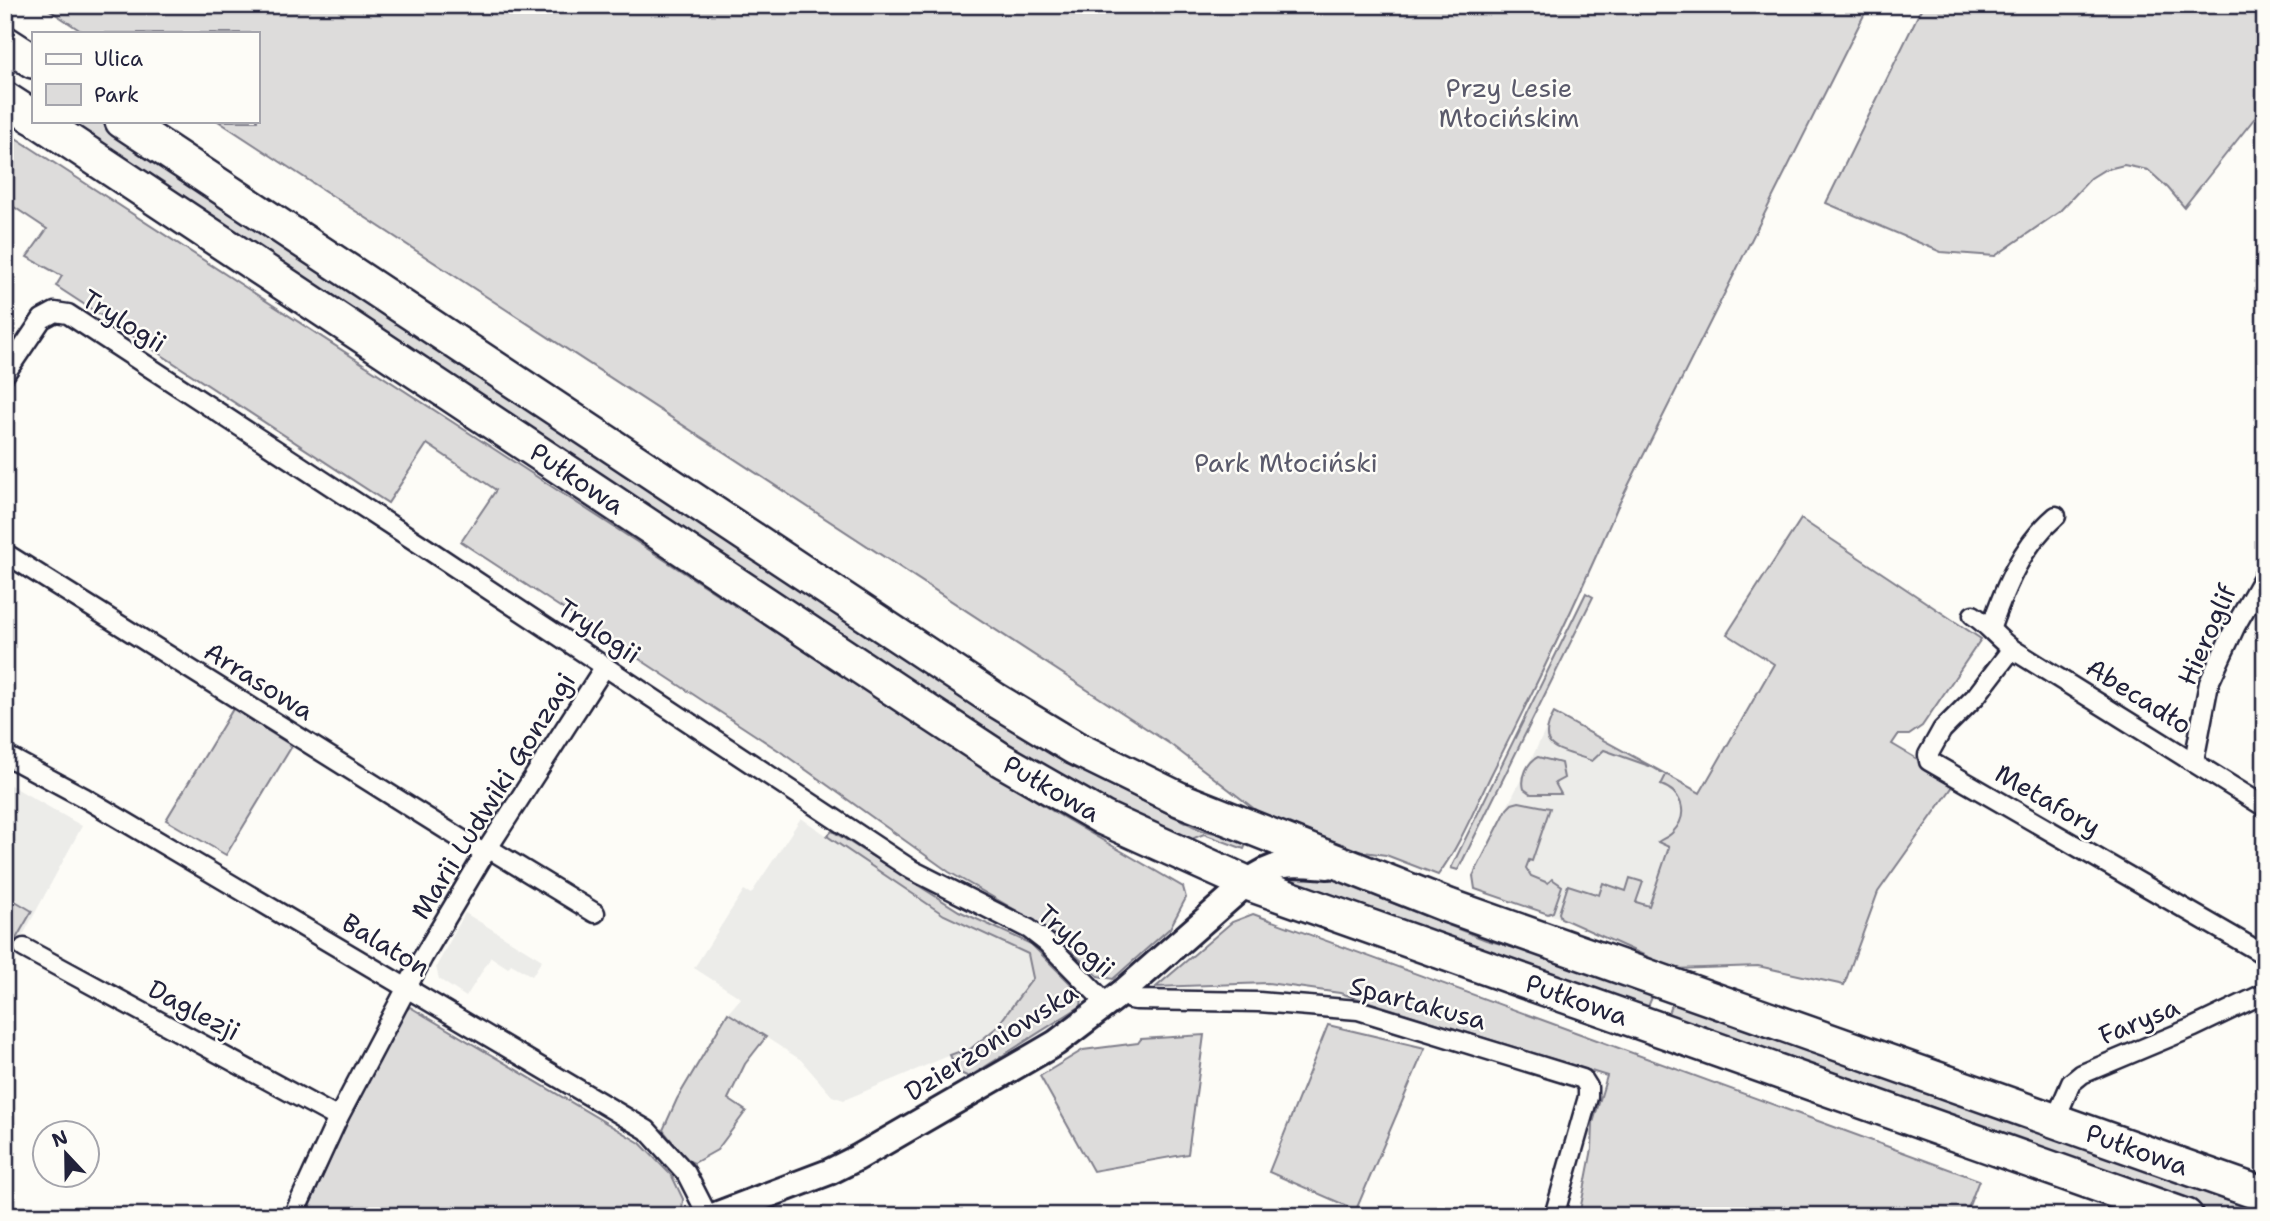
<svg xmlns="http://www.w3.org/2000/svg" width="2270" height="1221" viewBox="0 0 2270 1221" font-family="'Shantell Sans',sans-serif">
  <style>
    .built { fill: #ecece9 }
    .green { fill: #dddcdb; stroke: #807f8b; stroke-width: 2 }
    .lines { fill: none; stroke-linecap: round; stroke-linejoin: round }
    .street-casing { stroke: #22223b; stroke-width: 23 }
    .secondary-casing { stroke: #22223b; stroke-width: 30 }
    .highway-casing { stroke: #22223b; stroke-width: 38 }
    .street { stroke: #fdfcf7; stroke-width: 18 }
    .secondary { stroke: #fdfcf7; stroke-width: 24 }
    .highway { stroke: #fdfcf7; stroke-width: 33 }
    .labels { text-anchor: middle; stroke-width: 5; stroke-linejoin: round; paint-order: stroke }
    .park-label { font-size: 26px; fill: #5a5a6b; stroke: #fdfcf7 }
    .street-label { font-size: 26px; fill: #22223b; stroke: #fdfcf7 }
  </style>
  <rect width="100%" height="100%" fill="#fdfcf7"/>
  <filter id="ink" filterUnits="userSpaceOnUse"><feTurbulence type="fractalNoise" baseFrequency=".0143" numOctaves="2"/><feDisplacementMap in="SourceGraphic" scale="14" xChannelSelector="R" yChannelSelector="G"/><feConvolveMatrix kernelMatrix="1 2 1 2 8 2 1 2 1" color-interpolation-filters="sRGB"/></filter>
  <g filter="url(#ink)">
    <!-- built -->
    <g class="built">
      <path d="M1554 713 1700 793 1641 954 1561 918 1475 889 1473 876Z"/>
      <path d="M5 782 82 826 14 952 5 947Z"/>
      <path d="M801 818 944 915 1028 953 1033 978 996 1028 963 1055 958 1052 844 1100 832 1096 801 1060 728 1013 741 998 694 968 744 890 751 894Z"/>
      <path d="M465 913 542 960 532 976 511 964 508 968 491 957 466 997 439 979 436 967Z"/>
    </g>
    <!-- green -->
    <g class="green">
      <path d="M42 5H1869L1617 508C1579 597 1537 684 1493 771 1476 805 1461 844 1438 875L1386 855 1356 851 1261 814 1170 744 218 121H257V33H84Z"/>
      <path d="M1923 5H2265V105L2184 207 2168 188 2148 170 2124 165 2104 170 2091 178 2059 212 1995 256 1941 252 1826 203Z"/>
      <path d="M57 121H104L1073 766 1201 830 1248 840 1244 849 1204 834 1194 838 1189 847 1085 797Z"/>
      <path d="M5 131 920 726 1054 812 1183 887 1186 898 1170 928 1113 979 1098 976 1045 927 949 872 781 752 461 542 496 490 427 444 388 503 56 286 62 276 27 257 47 229 5 201Z"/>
      <path d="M1801 519 1981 639 1922 726 1909 735H1898L1892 744 1956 782 1878 892 1844 985 1758 966 1675 969 1561 918 1559 913 1568 885 1599 895 1603 883 1626 891 1630 878 1643 882 1636 902 1649 906 1669 847 1658 842C1662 839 1668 837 1672 833 1691 814 1681 792 1661 785L1666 775 1652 767 1604 750 1592 761C1562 749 1533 751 1554 713L1700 793 1774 664 1727 634Z"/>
      <path d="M1586 593 1593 597 1458 870 1451 868Z"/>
      <path d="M233 709 292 746 226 855 166 820Z"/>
      <path d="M1538 757 1561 763 1564 778 1555 783 1561 794H1531L1524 789C1521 778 1527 762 1538 757Z"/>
      <path d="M1519 802 1550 808 1532 861 1529 860 1526 868 1531 876 1548 883 1552 879 1562 886 1553 912 1548 914 1475 889 1473 876 1507 809 1512 804Z"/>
      <path d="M832 831 959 911 1031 944 1081 994 1082 998 1081 1006 969 1077 958 1072 950 1055 958 1052 963 1055 996 1028 1033 978 1028 954 944 915 827 836Z"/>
      <path d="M1276 873 1321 875 1486 940 1576 964 1655 990 1645 1014 1282 885Z"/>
      <path d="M5 895 32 911 10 949 5 947Z"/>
      <path d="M1253 914 1979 1180 1965 1216H1579L1592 1149 1593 1123 1607 1076 1340 993 1268 983 1156 987 1232 922Z"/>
      <path d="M1674 997 2265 1205V1216H2215L1665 1022Z"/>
      <path d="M410 1007 640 1143 672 1176 683 1199 682 1210 673 1216H305L344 1128 404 1012Z"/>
      <path d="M728 1013 766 1037 745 1064 728 1099 746 1111 717 1150 694 1163 687 1160 663 1130 677 1099Z"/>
      <path d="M1328 1025 1425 1048 1356 1210 1269 1172Z"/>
      <path d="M1204 1035 1188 1154 1093 1171 1040 1076 1083 1050 1138 1043 1141 1039Z"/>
    </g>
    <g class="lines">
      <defs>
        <g id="street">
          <path d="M5 374 42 319 55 312 68 314 429 550 912 870 1029 929 1047 943 1107 1004"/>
          <path d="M5 553 485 854"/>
          <path d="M1973 615C1988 625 1997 638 2012 649L2265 807"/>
          <path d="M1991 627C2005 587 2022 545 2056 516"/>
          <path d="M2012 649 1976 696 1942 730 1928 755 1929 761 2265 955"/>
          <path d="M5 755 85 798 647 1130 686 1173 708 1216"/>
          <path d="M2194 761 2209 683 2236 625 2265 574"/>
          <path d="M488 848 595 913"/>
          <path d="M24 948 338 1118"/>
          <path d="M1124 991 1130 999 1136 1000 1259 1002 1358 1010 1583 1079 1588 1087V1097L1554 1216"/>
          <path d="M2055 1120 2071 1083 2082 1074 2194 1027 2265 993"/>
          <path d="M293 1216 338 1118 423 957 488 848 605 666"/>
        </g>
        <path id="secondary" d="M713 1216 829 1172 857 1158 1056 1043 1124 991 1247 883C1275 860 1293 863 1328 866"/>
        <g id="highway">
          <path d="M5 43 33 61"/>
          <path d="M5 99 33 117"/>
          <path id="s1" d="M39 121 933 715 1000 759 1103 818 1247 883 2186 1216"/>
          <path id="s2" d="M122 121 994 699 1075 748 1179 799 1449 906 2265 1195"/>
        </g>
      </defs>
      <!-- street casing -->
      <use href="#street" class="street-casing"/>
      <!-- secondary casing -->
      <use href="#secondary" class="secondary-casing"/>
      <!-- highway casing -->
      <use href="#highway" class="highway-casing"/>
      <!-- street -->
      <use href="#street" class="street"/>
      <!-- secondary -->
      <use href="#secondary" class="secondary"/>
      <!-- highway -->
      <use href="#highway" class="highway"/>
    </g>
  </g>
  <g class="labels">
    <!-- park labels -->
    <g class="park-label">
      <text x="1509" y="97">Przy Lesie<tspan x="1509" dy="30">Młocińskim</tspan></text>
      <text x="1286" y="472">Park Młociński</text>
    </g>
    <!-- street labels -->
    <g class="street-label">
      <text transform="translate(124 321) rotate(32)" y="9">Trylogii</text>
      <text dy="9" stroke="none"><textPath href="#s1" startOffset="646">Pułkowa</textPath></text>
      <text transform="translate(599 631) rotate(34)" y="9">Trylogii</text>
      <text transform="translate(2207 635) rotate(-66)" y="9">Hieroglif</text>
      <text transform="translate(259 681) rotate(32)" y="9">Arrasowa</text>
      <text transform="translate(2139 696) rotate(32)" y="9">Abecadło</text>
      <text dy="9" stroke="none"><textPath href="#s1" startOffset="1213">Pułkowa</textPath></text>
      <text transform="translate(493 796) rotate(-58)" y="9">Marii Ludwiki Gonzagi</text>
      <text transform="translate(2048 800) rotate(30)" y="9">Metafory</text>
      <text transform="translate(1076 941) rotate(42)" y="9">Trylogii</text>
      <text transform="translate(386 945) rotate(31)" y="9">Balaton</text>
      <text dy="9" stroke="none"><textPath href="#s1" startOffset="1780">Pułkowa</textPath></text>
      <text transform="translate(1418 1003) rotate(15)" y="9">Spartakusa</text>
      <text transform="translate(194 1010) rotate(28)" y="9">Daglezji</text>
      <text transform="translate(2139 1021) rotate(-22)" y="9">Farysa</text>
      <text transform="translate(991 1042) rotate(-32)" y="9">Dzierżoniowska</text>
      <text dy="9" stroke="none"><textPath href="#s2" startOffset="2277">Pułkowa</textPath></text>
    </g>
  </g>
  <!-- margin -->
  <rect width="2270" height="1221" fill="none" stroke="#fdfcf7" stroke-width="28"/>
  <rect x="14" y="14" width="2242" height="1193" fill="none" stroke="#22223b" stroke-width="2.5" filter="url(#ink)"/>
  <!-- legend -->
  <rect x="32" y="32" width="228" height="91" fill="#fdfcf7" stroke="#a5a5ac" stroke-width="2"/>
  <rect x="46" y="54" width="35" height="10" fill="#fdfcf7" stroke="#a5a5ac" stroke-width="2"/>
  <text x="94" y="66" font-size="21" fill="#22223b">Ulica</text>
  <rect x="46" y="84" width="35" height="21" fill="#dddcdb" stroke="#a5a5ac" stroke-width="2"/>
  <text x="94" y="102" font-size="21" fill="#22223b">Park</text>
  <!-- north arrow -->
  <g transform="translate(66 1154) rotate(338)"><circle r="33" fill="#fdfcf7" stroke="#a5a5ac" stroke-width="2"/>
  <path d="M0-5L12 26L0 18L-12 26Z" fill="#22223b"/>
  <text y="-10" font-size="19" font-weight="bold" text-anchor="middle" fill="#22223b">N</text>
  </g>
</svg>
